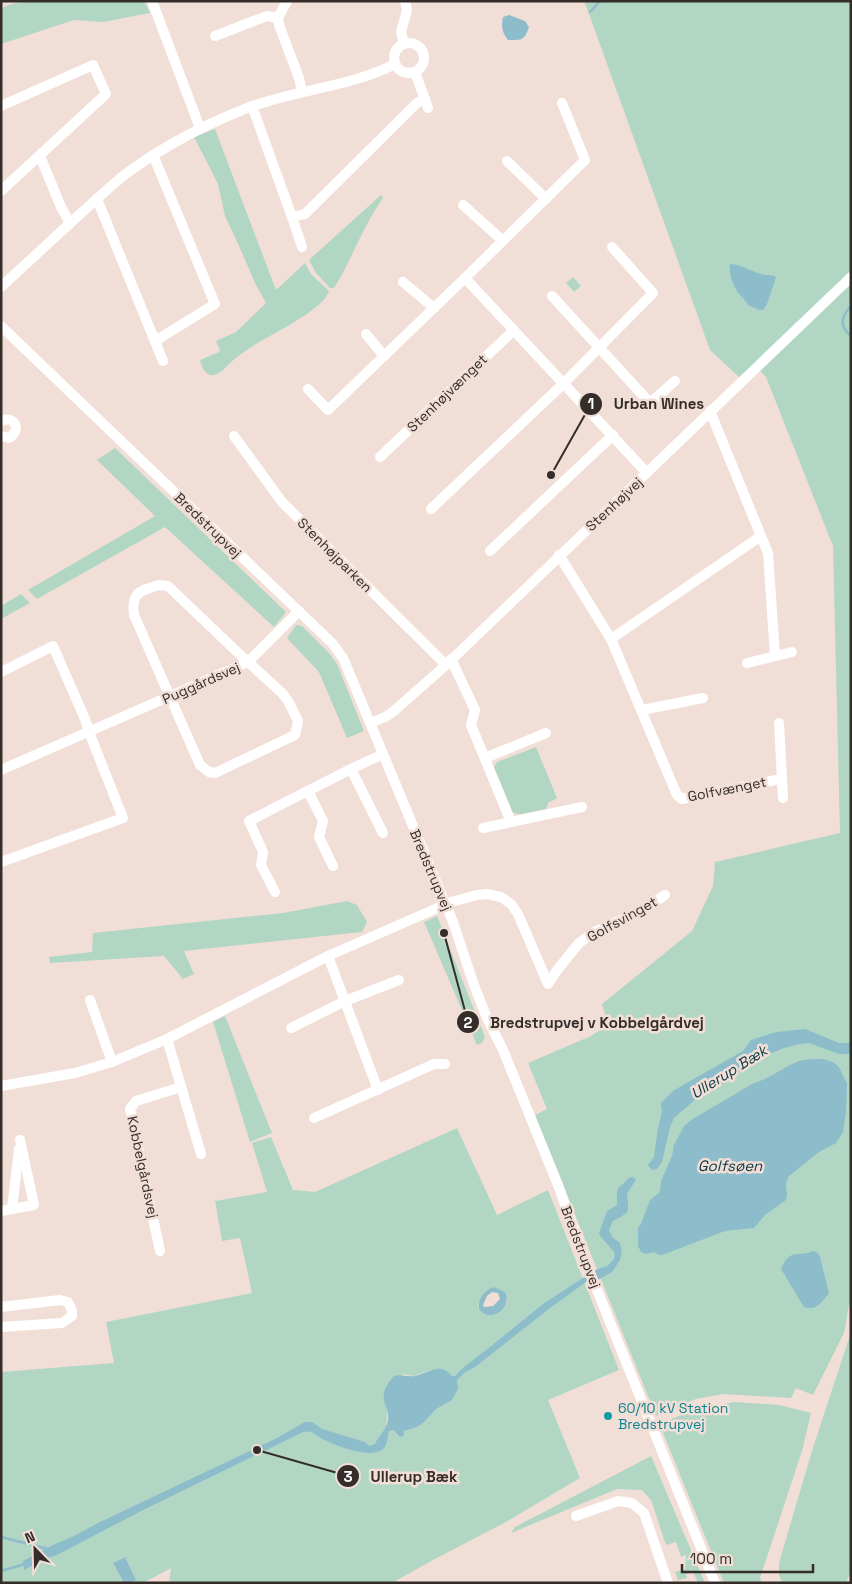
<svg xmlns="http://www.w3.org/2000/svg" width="852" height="1584" viewBox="0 0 852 1584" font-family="'Space Grotesk',sans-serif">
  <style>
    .green { fill: #b1d7c4; fill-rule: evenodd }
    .water { fill: #8dbccb; fill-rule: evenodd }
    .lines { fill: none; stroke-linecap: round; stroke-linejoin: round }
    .stream { stroke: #8dbccb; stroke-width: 2.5 }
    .minor { stroke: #fff; stroke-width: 10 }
    .culture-dot { fill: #0f9aa8; stroke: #f1dfd7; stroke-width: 2 }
    .labels { text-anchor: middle; stroke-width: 5; stroke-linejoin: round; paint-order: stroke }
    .street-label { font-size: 14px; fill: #342d2a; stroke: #f1dfd7 }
    .culture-label { font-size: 14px; fill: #0d838f; stroke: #f1dfd7; text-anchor: start }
    .water-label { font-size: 15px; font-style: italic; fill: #093742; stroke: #f1dfd7 }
    .leader { fill: none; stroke: #342d2a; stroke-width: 2 }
    .callout-dot { fill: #342d2a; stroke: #f1dfd7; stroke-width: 2 }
    .mark-label { font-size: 15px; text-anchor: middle; font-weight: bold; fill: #fff }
    .callout-label { font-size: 15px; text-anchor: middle; font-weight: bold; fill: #342d2a; stroke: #f1dfd7; stroke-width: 5; stroke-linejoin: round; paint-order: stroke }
  </style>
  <rect width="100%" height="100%" fill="#f1dfd7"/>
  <!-- green -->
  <g class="green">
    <path d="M28 1H144L150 13 103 22 74 20 1 44V8L12 4Z"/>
    <path d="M584 1H851V1294L844 1333 813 1395 796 1388 791 1398 724 1394 696 1399 656 1416 535 1115 547 1109 528 1063 591 1036 608 1025 602 1004 692 931 713 886 715 862 840 833 833 546 766 377 755 365 740 378 710 350 589 14Z"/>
    <path d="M215 129 276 290 305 263 311 274 329 291C326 307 275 333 261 341 249 348 237 356 227 366 224 369 219 374 214 375 205 376 202 368 200 360L219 352 220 350 216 341 236 332 266 303 256 285 239 246 225 216 218 184 194 137Z"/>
    <path d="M381 195 383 198C363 226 352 259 334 288H330L316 273 309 260Z"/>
    <path d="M573 277 581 286 574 292 566 283Z"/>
    <path d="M115 448 286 612 274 627 165 527 37 599 28 590 155 516 97 460Z"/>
    <path d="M21 594 30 603 1 619V606Z"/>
    <path d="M296 625 302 626 329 653 337 664 364 731 347 738 319 672 287 638Z"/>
    <path d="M536 747 557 798 548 803 546 809 521 814 513 813 494 767 497 762Z"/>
    <path d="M347 901 357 905 367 922 362 932 184 951 194 974 183 979 164 956 50 963 49 957 92 952 93 933 283 913Z"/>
    <path d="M437 916 485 1037 482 1043 477 1045 424 922Z"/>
    <path d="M225 1016 272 1133 250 1142 213 1022Z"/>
    <path d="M457 1128 497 1215 548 1190 619 1370 548 1400 580 1478 506 1522 433 1560 392 1583H169L171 1568 143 1583H131L136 1580 124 1557 113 1563 124 1583H1V1372L114 1363 106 1322 252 1293 240 1238 222 1241 215 1201 267 1192 252 1143 271 1137 293 1190 315 1192ZM494 1287 505 1292 507 1302 503 1309 494 1314 478 1307 486 1291ZM431 1370 452 1376 449 1397 432 1406 426 1414 386 1430 387 1412 403 1374 413 1376Z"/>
    <path d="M851 1332V1570L846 1583H782L779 1575V1563L811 1454Z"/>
    <path d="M734 1402 779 1405 811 1413 802 1451 760 1578 762 1583H724L661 1428V1423L697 1409Z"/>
    <path d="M651 1456 705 1583H698L693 1572 686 1574 687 1578 678 1580 675 1572 685 1569 686 1555 681 1557 676 1542 666 1545 651 1500 642 1490 617 1489 511 1533 515 1527Z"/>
  </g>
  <!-- water -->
  <g class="water">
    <path d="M509 15 525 21 529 27C524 41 522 40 508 40 502 32 501 27 503 17Z"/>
    <path d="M730 264C742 265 750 271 761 274 767 276 771 274 776 277L767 304 763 310H759L748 305C746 300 743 299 740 295 734 289 728 272 730 264Z"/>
    <path d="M805 1029 839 1043H851V1054H839L809 1043 800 1044 784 1048 772 1053 733 1076 726 1082 698 1097 674 1118 670 1127 662 1162 657 1169 652 1170 648 1165 654 1157 658 1128 662 1112 661 1103 673 1091 683 1085 743 1051 751 1040 776 1032Z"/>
    <path d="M823 1059 833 1062 839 1067 847 1084 846 1112 843 1132 836 1143 819 1152 788 1177 786 1184 787 1195 786 1200 765 1215 754 1228 725 1231 662 1255H659L654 1252 646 1254 641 1252 638 1246V1228L641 1224 650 1200 660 1192 661 1181 672 1156 674 1145 684 1126 691 1120 752 1084C769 1079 782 1068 799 1061 806 1059 815 1059 823 1059Z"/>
    <path d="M630 1177 635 1178V1181L627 1194C629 1215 630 1211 613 1221L609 1230 613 1238 620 1243 622 1251 620 1260 612 1272 600 1279 586 1282 550 1308 475 1367 464 1373 457 1380 458 1389 452 1400 436 1409 423 1423 417 1427 404 1431V1435L402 1437 399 1436 394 1430 389 1431C387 1437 388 1444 383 1449 371 1460 333 1445 321 1438 315 1434 311 1430 303 1432L143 1510 57 1555 45 1559 24 1570 23 1561 53 1545 74 1536 98 1523 277 1438 305 1422H312L322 1429 365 1442 369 1446 375 1444C378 1437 385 1431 387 1424 393 1405 372 1400 394 1376 402 1374 407 1377 414 1376 429 1374 438 1361 452 1376H455L464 1367 490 1347 543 1304 595 1270 607 1266 614 1259 615 1253 601 1237 599 1233 607 1211 617 1205C617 1183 616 1192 630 1177Z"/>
    <path d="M813 1251 817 1252 820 1257 829 1293C822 1302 817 1311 804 1307L781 1269C790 1247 798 1258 813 1251Z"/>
    <path d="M494 1287 505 1292C513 1309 490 1324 479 1309 478 1299 484 1290 494 1287ZM492 1292 498 1293 500 1299 493 1306 484 1307 483 1305 487 1296Z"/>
    <path d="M125 1557 136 1580 131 1583H124L113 1563Z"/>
  </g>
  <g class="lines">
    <!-- stream -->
    <g class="stream">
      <path d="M590 12 600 1"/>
      <path d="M851 306C841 317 839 326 851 336"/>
      <path d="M1 1537 48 1549"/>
      <path d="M1 1571 25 1564"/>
    </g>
    <!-- minor -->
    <g class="minor">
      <path d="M152 1 200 128"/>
      <path d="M287 1 278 18 279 25 299 78 302 92"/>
      <path d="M215 36 267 16 278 18"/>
      <circle cx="409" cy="58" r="15"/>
      <path d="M404 44 401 32 407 10 405 1"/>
      <path d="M415 72 428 108"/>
      <path d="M1 106 93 65 106 94 1 191"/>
      <path d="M252 106 292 217 305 214 417 103 425 99"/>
      <path d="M153 155 215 304 155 341"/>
      <path d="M40 156 61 207 70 223"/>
      <path d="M507 161 546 199"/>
      <path d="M97 199 163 361"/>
      <path d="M463 205 503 241"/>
      <path d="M292 217 302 247"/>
      <path d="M465 278 585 160 562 103"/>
      <path d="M403 282 434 308"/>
      <path d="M1 287C27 263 53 239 79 215 96 200 112 184 131 170 168 144 208 123 250 107 298 89 350 87 395 64"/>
      <path d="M552 296 650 403 675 381"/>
      <path d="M1 326 332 643 343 658 453 922 474 985 487 1018 503 1050 558 1185 585 1260 715 1583"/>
      <path d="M366 334 384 356"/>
      <path d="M308 389 328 410 465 278 647 473"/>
      <path d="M1 421C15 415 22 430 9 438L1 436"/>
      <path d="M234 436 282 502 446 665"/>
      <path d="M380 457 514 330"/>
      <path d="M431 509 564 383 653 293 612 247"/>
      <path d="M761 536 768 553 775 656"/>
      <path d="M490 551 613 435"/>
      <path d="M559 555 611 639 677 795 682 799 781 779"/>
      <path d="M158 585 168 586 235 650 282 693 288 701 298 721 295 735 215 773 209 772 200 765 134 615C131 593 139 591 158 585Z"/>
      <path d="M611 639 761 536 710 411"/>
      <path d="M451 659 475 710 471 725 511 822"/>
      <path d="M747 663 792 652"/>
      <path d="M1 672 53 646 85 719 89 732 123 818 1 862"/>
      <path d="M642 710 703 698"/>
      <path d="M371 723 387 716 395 710 446 665 851 277"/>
      <path d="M779 723 783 798"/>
      <path d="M485 758 546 733"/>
      <path d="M351 769 383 833"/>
      <path d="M1 770 248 662 299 611"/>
      <path d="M308 791 323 821 319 837 333 866"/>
      <path d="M483 828 582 807"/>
      <path d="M275 892 261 865 263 852 249 821 351 769 383 754"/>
      <path d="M328 956 378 1090"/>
      <path d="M90 1000 112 1062"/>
      <path d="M291 1028 345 1001 399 980"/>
      <path d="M167 1039 201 1154"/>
      <path d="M1 1086 75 1073 112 1062 167 1039 328 956 451 902 477 895 487 894 501 897 511 904 518 914 548 984 558 969 579 943 594 932 641 911 665 895"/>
      <path d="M314 1118 434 1064H445"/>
      <path d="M12 1209 19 1149"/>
      <path d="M1 1211 34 1205 20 1140"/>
      <path d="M160 1251 130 1109 136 1101 181 1087"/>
      <path d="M1 1307 60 1300 68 1302 72 1311V1316L62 1323 1 1327"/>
      <path d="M576 1516 618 1501 632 1503 644 1513 668 1583"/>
    </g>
  </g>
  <!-- markers -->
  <circle class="culture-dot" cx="608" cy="1416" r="5"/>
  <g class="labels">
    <!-- street labels -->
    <g class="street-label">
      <text transform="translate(447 393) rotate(-44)" y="5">Stenhøjvænget</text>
      <text transform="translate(614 504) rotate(-43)" y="5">Stenhøjvej</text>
      <text transform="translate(208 525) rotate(44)" y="5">Bredstrupvej</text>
      <text transform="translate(335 555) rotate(45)" y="5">Stenhøjparken</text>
      <text transform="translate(201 683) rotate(-24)" y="5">Puggårdsvej</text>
      <text transform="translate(727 789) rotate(-11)" y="5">Golfvænget</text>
      <text transform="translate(431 870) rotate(67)" y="5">Bredstrupvej</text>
      <text transform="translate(622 919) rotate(-29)" y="5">Golfsvinget</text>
      <text transform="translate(143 1167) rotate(78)" y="5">Kobbelgårdsvej</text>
      <text transform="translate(581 1247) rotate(69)" y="5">Bredstrupvej</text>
    </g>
    <!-- culture labels -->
    <g class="culture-label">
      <text x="618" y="1413">60/10 kV Station<tspan x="618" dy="16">Bredstrupvej</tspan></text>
    </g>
    <!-- water labels -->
    <g class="water-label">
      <text transform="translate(729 1072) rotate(-32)" y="5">Ullerup Bæk</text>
      <text x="730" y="1171">Golfsøen</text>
    </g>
  </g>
  <!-- callouts -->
  <path class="leader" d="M551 475L591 404M444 933L468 1022M257 1450L348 1476"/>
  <g class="callout-dot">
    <circle cx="551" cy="475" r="5"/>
    <circle cx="444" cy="933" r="5"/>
    <circle cx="257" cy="1450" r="5"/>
    <circle cx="591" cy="404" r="12"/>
    <circle cx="468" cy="1022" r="12"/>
    <circle cx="348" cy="1476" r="12"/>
  </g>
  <g class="mark-label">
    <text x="591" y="409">1</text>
    <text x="468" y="1028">2</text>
    <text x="348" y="1482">3</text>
  </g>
  <g class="callout-label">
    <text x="659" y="409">Urban Wines</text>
    <text x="597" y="1028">Bredstrupvej v Kobbelgårdvej</text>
    <text x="414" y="1482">Ullerup Bæk</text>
  </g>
  <!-- border -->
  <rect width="852" height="1584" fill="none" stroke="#342d2a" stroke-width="5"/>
  <!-- north arrow -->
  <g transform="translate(35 1549) rotate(337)" stroke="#f1dfd7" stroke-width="4" paint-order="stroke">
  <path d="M0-4L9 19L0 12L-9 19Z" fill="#342d2a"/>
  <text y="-8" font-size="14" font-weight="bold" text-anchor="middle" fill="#342d2a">N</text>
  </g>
  <!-- scale -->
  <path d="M682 1564v8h131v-8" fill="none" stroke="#342d2a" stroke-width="2.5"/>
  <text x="690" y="1564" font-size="15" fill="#342d2a" stroke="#f1dfd7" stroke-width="4" paint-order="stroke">100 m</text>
</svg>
